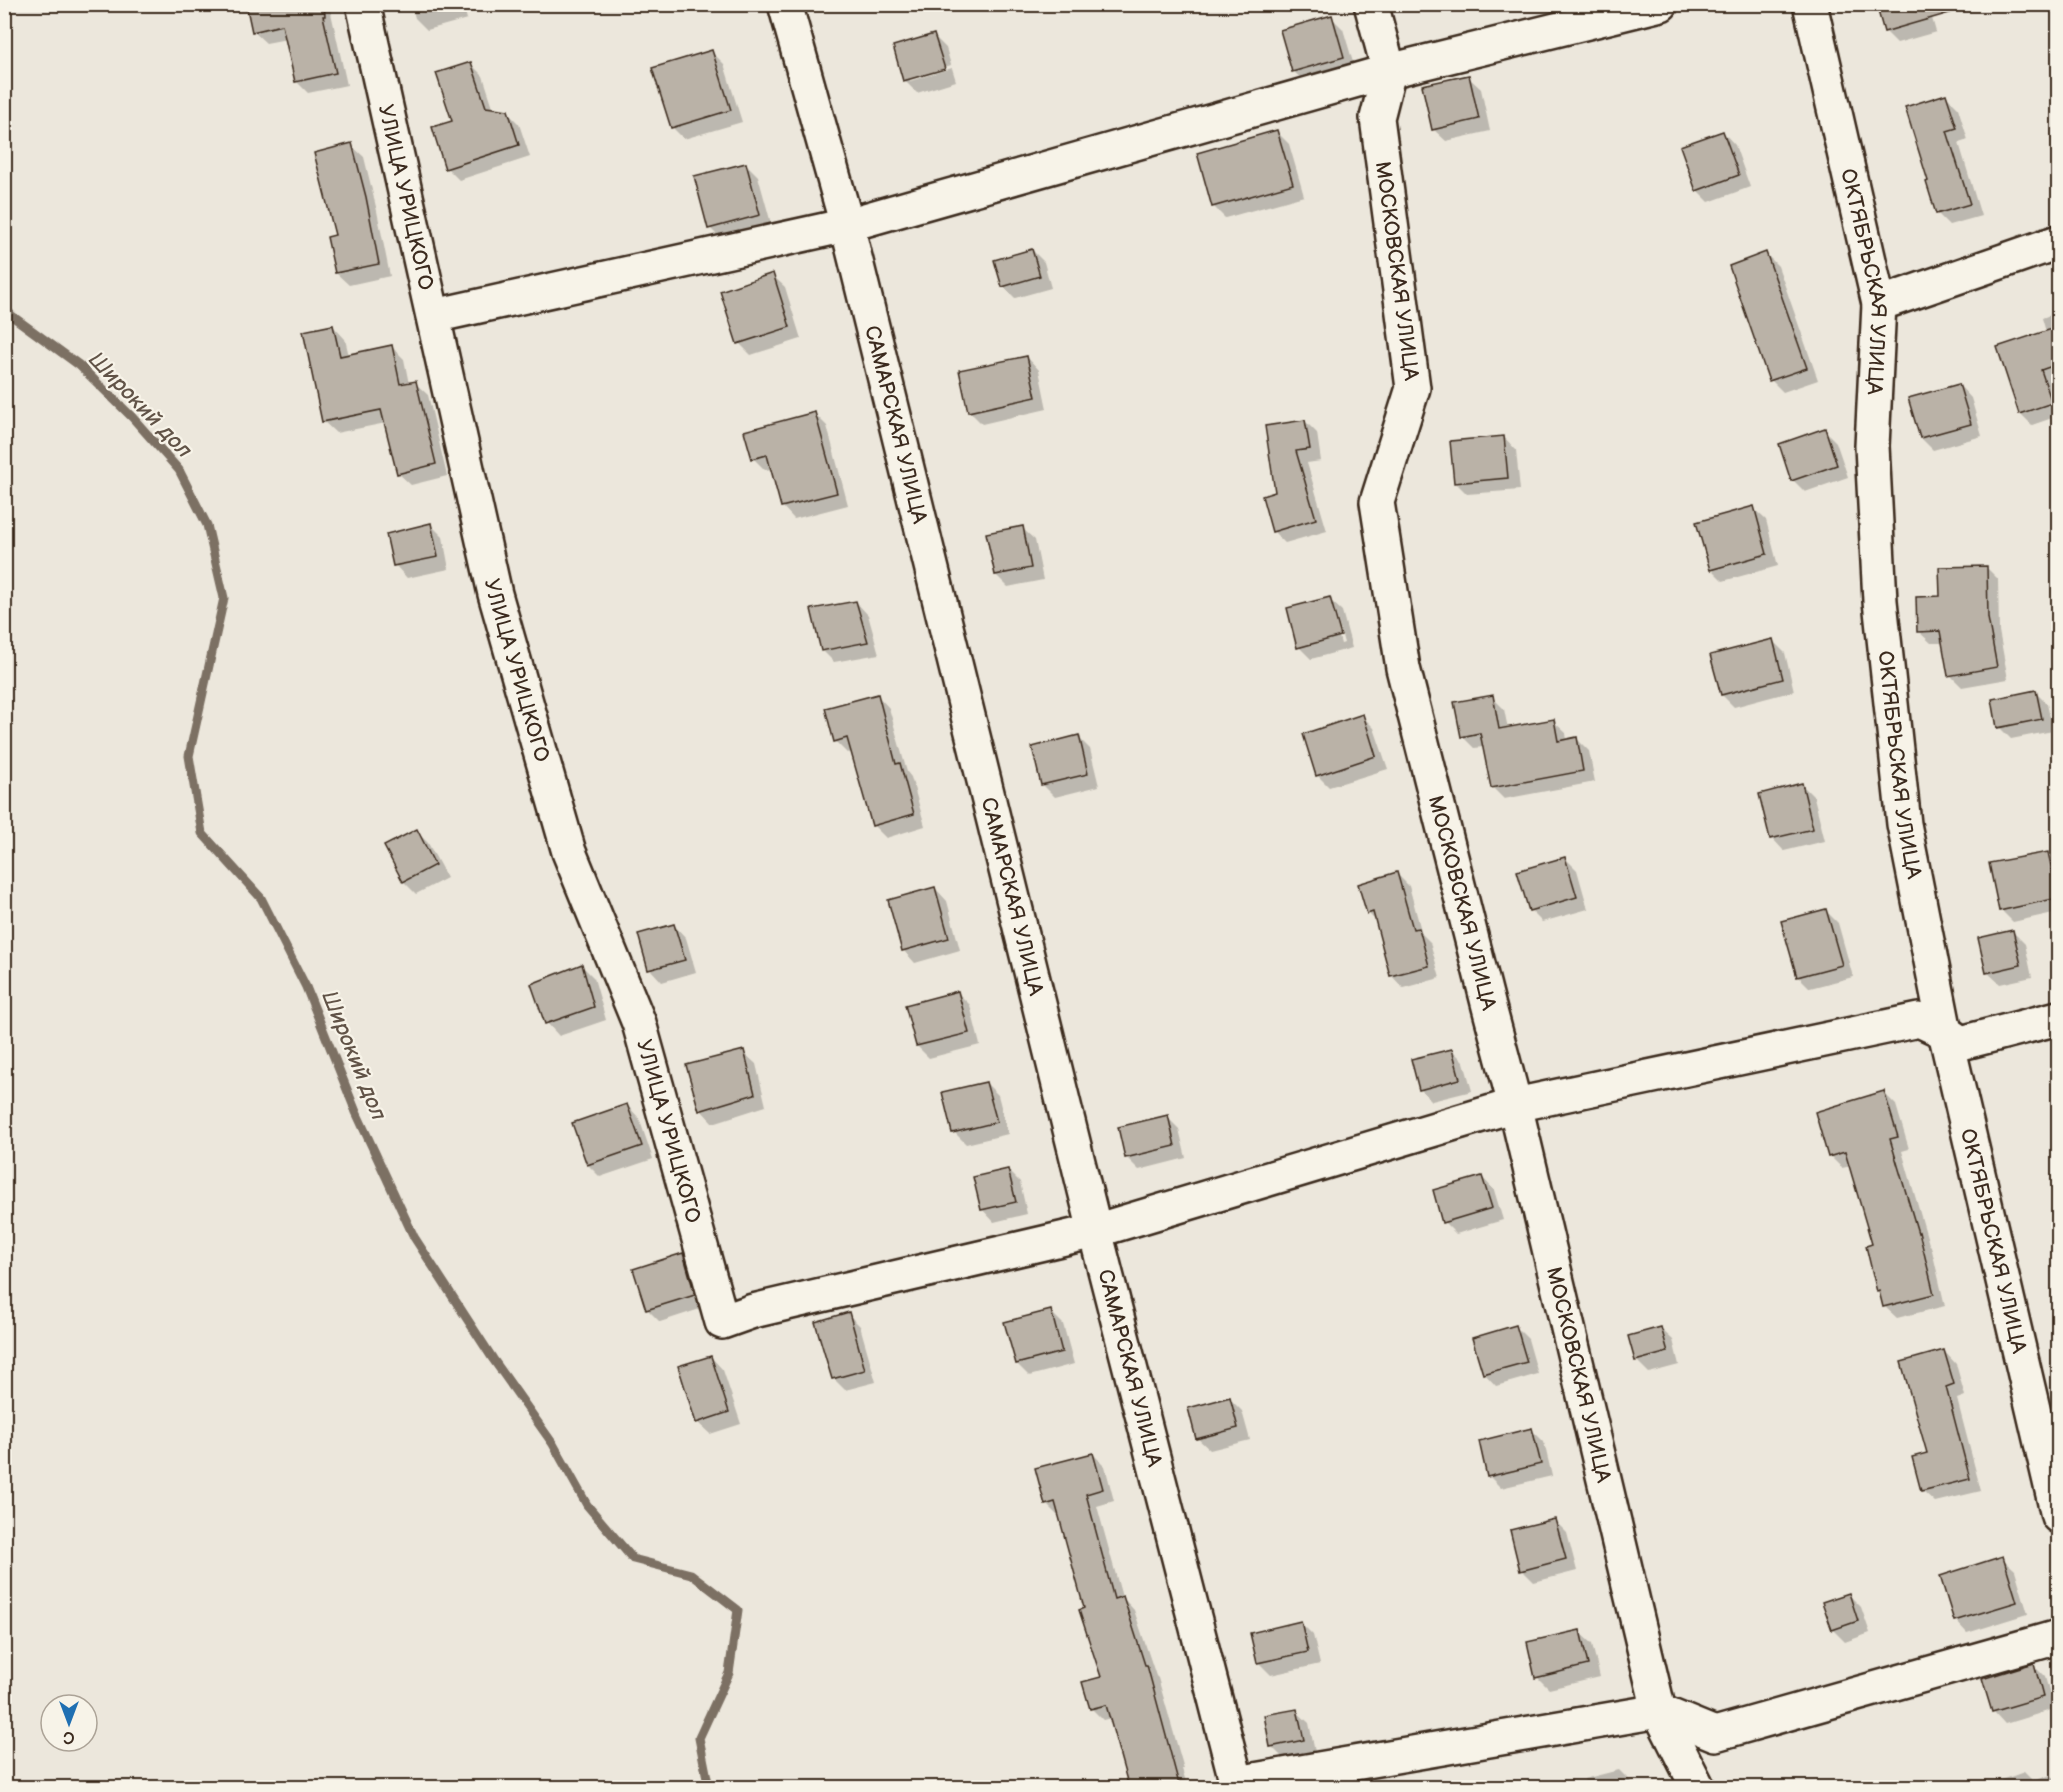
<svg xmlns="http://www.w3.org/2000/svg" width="2063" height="1792" viewBox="0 0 2063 1792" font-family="'Balsamiq Sans',sans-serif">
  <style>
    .shadow { fill: #0003; fill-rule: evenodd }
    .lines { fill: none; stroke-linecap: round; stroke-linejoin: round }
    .stream { stroke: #7c7064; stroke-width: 9 }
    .building { fill: #bab2a7; stroke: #3b2a1e; stroke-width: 1.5 }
    .minor-casing { stroke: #3b2a1e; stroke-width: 38 }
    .major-casing { stroke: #3b2a1e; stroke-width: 38 }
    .minor { stroke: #f7f3e8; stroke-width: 33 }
    .major { stroke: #f7f3e8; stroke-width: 33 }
    .labels { text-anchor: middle; stroke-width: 4.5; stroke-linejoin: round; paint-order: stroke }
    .street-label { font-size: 21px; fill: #3b2a1e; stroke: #f7f3e8 }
    .water-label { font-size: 22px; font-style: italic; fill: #615347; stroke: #f7f3e8 }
  </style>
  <rect width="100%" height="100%" fill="#ece7dc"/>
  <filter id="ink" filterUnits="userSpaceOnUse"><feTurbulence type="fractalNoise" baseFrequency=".0167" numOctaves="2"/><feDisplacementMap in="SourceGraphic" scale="12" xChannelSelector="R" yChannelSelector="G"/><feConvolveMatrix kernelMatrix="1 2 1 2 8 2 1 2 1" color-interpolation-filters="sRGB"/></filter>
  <g filter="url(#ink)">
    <!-- shadow -->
    <g class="shadow">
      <path d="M248 4H329L347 85 308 93 296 81 287 39 266 43 253 31Z"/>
      <path d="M411 4H463L467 19 427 30 415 18Z"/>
      <path d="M1928 4 1936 32 1897 43 1885 31Z"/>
      <path d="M1331 17 1343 29 1355 69 1306 83 1293 71Z"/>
      <path d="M934 36 946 48 951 65 910 78V81L952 68 956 81 917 93 905 81 895 47Z"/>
      <path d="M712 52 724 64 742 122 684 139 672 127Z"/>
      <path d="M471 64 483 76 494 110 507 112 519 124 530 157 459 180 447 168 454 122Z"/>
      <path d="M1468 77 1481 89 1490 131 1446 141 1433 129Z"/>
      <path d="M1946 96 1958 108 1968 140 1959 143 1981 216 1949 225 1937 213Z"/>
      <path d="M1277 132 1289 144 1304 196 1225 218 1213 206Z"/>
      <path d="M1723 132 1735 145 1750 187 1709 202 1697 190Z"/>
      <path d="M351 145 364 157 377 211 390 276 349 285 336 273 329 238 337 236Z"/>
      <path d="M746 164 758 176 772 227 722 240 710 228Z"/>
      <path d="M1032 250 1044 262 1051 288 1015 298 1003 286Z"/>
      <path d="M1766 254 1778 266 1818 380 1783 392 1771 380Z"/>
      <path d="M772 275 785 287 801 339 751 355 739 343Z"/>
      <path d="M2058 312V416L2032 425 2020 413 2046 332 2042 318Z"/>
      <path d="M333 326 345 339 349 356 392 347 404 359 409 384 415 383 428 395 447 476 411 485 398 473 386 423 336 433 323 421Z"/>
      <path d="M1027 357 1039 370 1047 409 982 424 970 412 961 371Z"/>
      <path d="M1959 385 1971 398 1982 436 1933 450 1921 438Z"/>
      <path d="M815 414 827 426 848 505 794 519 782 506 772 469 765 470 753 458Z"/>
      <path d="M1305 421 1317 433 1321 461 1307 463 1327 531 1285 543 1273 531 1277 493Z"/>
      <path d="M1824 430 1836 442 1848 477 1805 492 1793 480Z"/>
      <path d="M1504 437 1516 450 1520 490 1467 494 1455 482Z"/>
      <path d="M1753 508 1766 520 1778 566 1723 581 1711 569Z"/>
      <path d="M431 525 443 537 449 569 407 578 395 565Z"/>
      <path d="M1022 528 1035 540 1043 580 1008 587 996 575Z"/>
      <path d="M1986 567 1998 579 1999 631 2008 679 1962 687 1950 675 1944 643H1931L1918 631 1941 598Z"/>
      <path d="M1329 599 1342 611 1352 648 1311 659 1299 647ZM1332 611H1335L1344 643 1341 644Z"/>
      <path d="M856 602 868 615 879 654 834 662 822 650Z"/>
      <path d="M1773 641 1785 653 1794 691 1734 707 1722 695Z"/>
      <path d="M2035 692 2047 704 2053 731 2011 739 1999 727Z"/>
      <path d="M877 695 889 708 907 772 911 777 925 826 886 838 873 825 853 752 847 753 835 741Z"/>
      <path d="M1492 697 1504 709 1508 729 1553 721 1566 733 1567 741 1577 739 1589 751 1595 782 1504 799 1492 787 1484 747 1474 748 1462 736Z"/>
      <path d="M1362 716 1374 728 1388 769 1329 787 1317 775Z"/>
      <path d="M1078 737 1090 749 1099 786 1055 797 1042 784Z"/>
      <path d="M1802 785 1814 797 1825 841 1784 851 1772 838Z"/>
      <path d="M416 831 428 843 447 878 416 894 404 882Z"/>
      <path d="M2047 853 2058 865V912L2013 922 2001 910Z"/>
      <path d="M1565 858 1577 870 1588 909 1542 922 1530 910Z"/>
      <path d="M1397 874 1409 886 1422 934 1430 942 1440 978 1403 988 1391 975 1377 922 1368 913Z"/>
      <path d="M935 888 947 901 960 950 915 963 903 950Z"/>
      <path d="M1826 911 1838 923 1853 977 1810 988 1798 976Z"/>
      <path d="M674 925 686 938 696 972 662 982 650 969Z"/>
      <path d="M2013 932 2025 944 2032 977 2000 984 1987 972Z"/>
      <path d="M582 966 594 978 606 1020 559 1036 547 1023Z"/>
      <path d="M958 993 970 1005 980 1045 929 1058 917 1046Z"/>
      <path d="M1452 1050 1464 1062 1472 1091 1432 1101 1420 1089Z"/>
      <path d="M743 1052 756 1064 766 1106 713 1123 701 1110Z"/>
      <path d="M986 1083 998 1095 1008 1134 966 1144 954 1132Z"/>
      <path d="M1884 1093 1896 1105 1909 1149 1902 1151 1929 1244 1931 1246 1945 1306 1897 1318 1884 1306 1882 1295 1878 1291 1874 1245 1851 1166 1842 1168 1830 1156Z"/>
      <path d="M627 1105 639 1118 653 1159 600 1177 588 1165Z"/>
      <path d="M1167 1117 1179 1129 1186 1158 1139 1170 1127 1158Z"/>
      <path d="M1008 1170 1020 1182 1027 1214 994 1222 982 1209Z"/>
      <path d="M1482 1177 1494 1190 1503 1220 1456 1234 1444 1222Z"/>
      <path d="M683 1255 695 1267 706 1307 660 1322 648 1310Z"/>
      <path d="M2058 1290V1316L2051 1292Z"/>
      <path d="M1050 1311 1063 1324 1074 1364 1029 1376 1017 1364Z"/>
      <path d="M848 1314 860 1326 876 1382 845 1390 833 1378Z"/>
      <path d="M1516 1327 1528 1339 1538 1374 1496 1386 1484 1373Z"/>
      <path d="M1660 1328 1673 1340 1679 1365 1649 1373 1636 1360Z"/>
      <path d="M1944 1351 1956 1364 1965 1396 1957 1399 1981 1491 1935 1502 1922 1490Z"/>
      <path d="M711 1357 723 1370 741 1424 710 1434 697 1422Z"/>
      <path d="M1230 1399 1242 1411 1250 1440 1210 1450 1197 1438Z"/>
      <path d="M1532 1430 1544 1442 1552 1476 1501 1488 1489 1476Z"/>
      <path d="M1093 1454 1105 1466 1114 1501 1097 1506 1122 1597 1134 1610 1156 1676 1158 1678 1184 1769H1182L1188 1788H1130L1111 1718 1103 1720 1091 1708 1103 1678 1061 1516H1058L1046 1504Z"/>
      <path d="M1555 1521 1567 1533 1577 1571 1534 1582 1522 1570Z"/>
      <path d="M2002 1558 2015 1570 2028 1614 1967 1633 1955 1620Z"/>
      <path d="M1848 1594 1861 1607 1870 1633 1845 1642 1833 1630 1824 1603Z"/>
      <path d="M1301 1623 1313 1635 1320 1664 1271 1675 1259 1663 1252 1634Z"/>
      <path d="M1579 1632 1592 1644 1600 1677 1549 1689 1537 1677Z"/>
      <path d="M2033 1665 2045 1677 2054 1709 2005 1724 1993 1711Z"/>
      <path d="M1296 1711 1309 1723 1315 1752 1284 1759 1272 1747Z"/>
      <path d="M1619 1770 1631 1782 1633 1788H1586L1584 1779Z"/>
      <path d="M2024 1772 2033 1781 2051 1775 2058 1782V1788H2004L2002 1780Z"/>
    </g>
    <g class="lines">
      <!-- stream -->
      <path class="stream" d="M4 307 12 316 79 365 132 417 179 470 207 525 224 598 189 756 202 833 261 898 306 987 356 1112 414 1237 493 1359 553 1444 587 1505 633 1559 691 1574 738 1610 729 1673 699 1738 709 1788"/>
    </g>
    <!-- building -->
    <g class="building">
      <path d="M246 4H324L325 16H323L336 73 295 82 282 25 252 32Z"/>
      <path d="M1876 4H1952L1953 12 1884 32Z"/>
      <path d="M1332 15 1344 57 1292 72 1280 30Z"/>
      <path d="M934 34 945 69 903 81 893 46Z"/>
      <path d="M712 50 731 110 671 128 652 68Z"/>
      <path d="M471 62 486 107 508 110 519 145 445 169 432 127 452 121 436 73Z"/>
      <path d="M1469 75 1479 119 1432 130 1422 85Z"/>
      <path d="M1946 94 1957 128 1947 131 1970 204 1936 214 1926 182 1928 181 1905 107Z"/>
      <path d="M1277 130 1293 184 1212 207 1197 153Z"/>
      <path d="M1723 131 1739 175 1696 191 1680 146Z"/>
      <path d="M352 143 366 197 379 264 335 273 327 237 335 235 314 153Z"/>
      <path d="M746 163 760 215 708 229 694 176Z"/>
      <path d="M1032 249 1040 276 1002 287 994 260Z"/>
      <path d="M1766 252 1807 368 1769 381 1729 266Z"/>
      <path d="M773 273 790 327 737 344 720 291Z"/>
      <path d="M333 325 340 356 392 345 400 384 416 381 436 464 397 474 381 410 322 422 303 331Z"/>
      <path d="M2058 327V364L2041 370 2052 403 2019 414 1997 347Z"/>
      <path d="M1027 356 1036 397 968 412 959 370Z"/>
      <path d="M1959 384 1971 424 1920 438 1908 398Z"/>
      <path d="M815 412 837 493 781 507 767 455 752 459 744 431Z"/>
      <path d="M1305 420 1310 449 1296 451 1316 519 1272 532 1262 496 1275 492 1265 426Z"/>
      <path d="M1825 428 1837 465 1791 481 1779 444Z"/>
      <path d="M1504 436 1508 478 1454 483 1450 441Z"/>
      <path d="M1754 506 1767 554 1710 570 1696 522Z"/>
      <path d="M431 523 438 557 393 566 386 534Z"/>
      <path d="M1023 526 1031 568 995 575 986 533Z"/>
      <path d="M1987 566 1988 618 1997 667 1948 676 1940 631 1917 632 1916 597 1940 596 1939 567Z"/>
      <path d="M1330 597 1341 636 1297 648 1287 608Z"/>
      <path d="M856 601 868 642 821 651 811 609Z"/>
      <path d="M1773 639 1783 679 1721 695 1710 655Z"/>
      <path d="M2036 690 2042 719 1997 728 1992 699Z"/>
      <path d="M878 694 896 764 900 763 914 814 872 826 847 738 834 742 825 708Z"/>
      <path d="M1493 695 1499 729 1554 719 1558 741 1577 737 1583 771 1491 788 1480 733 1461 737 1454 702Z"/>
      <path d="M1363 714 1376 756 1316 776 1303 734Z"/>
      <path d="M1079 735 1088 774 1041 785 1032 747Z"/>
      <path d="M1802 783 1813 829 1770 839 1759 794Z"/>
      <path d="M417 829 435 865 403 882 384 846Z"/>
      <path d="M2048 852 2058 898 1999 911 1989 863Z"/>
      <path d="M1565 857 1577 897 1529 911 1517 871Z"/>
      <path d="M1397 872 1413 929 1419 928 1429 966 1390 976 1373 912 1367 914 1358 884Z"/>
      <path d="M935 887 949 938 902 951 888 900Z"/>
      <path d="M1826 909 1842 965 1797 977 1781 921Z"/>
      <path d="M674 924 685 960 648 970 638 934Z"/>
      <path d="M2013 930 2021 965 1986 973 1978 938Z"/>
      <path d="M582 964 594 1007 545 1024 531 984Z"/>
      <path d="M958 991 969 1033 916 1046 905 1005Z"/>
      <path d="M1452 1049 1460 1079 1419 1090 1411 1059Z"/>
      <path d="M744 1050 755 1094 699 1111 686 1065Z"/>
      <path d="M986 1082 997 1122 952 1133 942 1092Z"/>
      <path d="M1884 1091 1898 1137 1890 1139 1918 1233 1919 1232 1934 1294 1883 1307 1879 1291 1877 1292 1866 1246 1872 1244 1845 1152 1828 1157 1815 1112Z"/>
      <path d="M627 1104 642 1146 587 1165 572 1123Z"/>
      <path d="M1168 1115 1175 1146 1125 1158 1118 1127Z"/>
      <path d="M1008 1169 1016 1202 981 1210 973 1177Z"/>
      <path d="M1482 1176 1492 1208 1442 1223 1433 1190Z"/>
      <path d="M683 1253 695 1295 646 1310 633 1269Z"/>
      <path d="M1051 1310 1062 1352 1016 1364 1004 1322Z"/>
      <path d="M849 1312 865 1370 832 1379 815 1322Z"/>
      <path d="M1516 1325 1527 1362 1483 1374 1472 1338Z"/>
      <path d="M1661 1327 1668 1352 1635 1361 1628 1336Z"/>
      <path d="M1944 1350 1954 1384 1946 1387 1970 1479 1921 1491 1912 1457 1927 1453 1901 1362Z"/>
      <path d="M711 1356 729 1412 696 1423 678 1366Z"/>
      <path d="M1230 1397 1238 1428 1196 1439 1188 1408Z"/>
      <path d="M1532 1428 1541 1464 1487 1477 1479 1441Z"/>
      <path d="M1093 1453 1103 1489 1086 1494 1114 1599 1123 1596 1145 1665H1147L1180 1788H1129L1106 1705 1090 1709 1082 1682 1101 1677 1079 1610 1084 1608 1055 1502 1045 1505 1035 1468Z"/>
      <path d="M1555 1519 1566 1559 1520 1571 1510 1530Z"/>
      <path d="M2003 1556 2017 1602 1954 1621 1940 1576Z"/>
      <path d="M1849 1593 1858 1621 1832 1630 1822 1602Z"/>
      <path d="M1301 1621 1308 1652 1257 1663 1250 1633Z"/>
      <path d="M1580 1630 1588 1665 1535 1678 1527 1642Z"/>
      <path d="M2034 1663 2043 1697 1992 1712 1982 1679Z"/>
      <path d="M1297 1709 1304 1740 1270 1747 1264 1715Z"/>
    </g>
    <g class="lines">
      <defs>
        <g id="minor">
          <path id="s1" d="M363 4 495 594 569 852 639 1023 722 1322 753 1311 1095 1231 1515 1105 1919 1020 1945 1032 1961 1043 2058 1018"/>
          <path id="s2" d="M785 4 847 225 1095 1231 1238 1788"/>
          <path id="s3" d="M1371 4 1389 71 1377 118 1413 388 1377 502 1403 668 1489 1007 1515 1105 1659 1711 1698 1788"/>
          <path d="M1879 304 2058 242"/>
          <path d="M434 316 847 225 1389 71 1661 4"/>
          <path d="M1237 1783 1659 1711 1715 1734 2058 1637"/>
        </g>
        <g id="major">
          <path id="s4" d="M1810 4 1879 304 1872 446 1880 601 1904 824 1945 1032 2058 1516"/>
        </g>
      </defs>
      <!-- minor casing -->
      <use href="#minor" class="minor-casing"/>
      <!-- major casing -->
      <use href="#major" class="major-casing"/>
      <!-- minor -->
      <use href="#minor" class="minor"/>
      <!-- major -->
      <use href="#major" class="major"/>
    </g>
  </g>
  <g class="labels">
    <!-- street labels -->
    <g class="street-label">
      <text dy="7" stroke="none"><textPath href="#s1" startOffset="198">УЛИЦА УРИЦКОГО</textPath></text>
      <text dy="7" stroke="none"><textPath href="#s3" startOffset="272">МОСКОВСКАЯ УЛИЦА</textPath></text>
      <text dy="7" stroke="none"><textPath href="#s4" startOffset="284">ОКТЯБРЬСКАЯ УЛИЦА</textPath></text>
      <text dy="7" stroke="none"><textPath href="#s2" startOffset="435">САМАРСКАЯ УЛИЦА</textPath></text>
      <text dy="7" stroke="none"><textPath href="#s1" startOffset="684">УЛИЦА УРИЦКОГО</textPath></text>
      <text dy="7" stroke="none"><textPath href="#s4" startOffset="770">ОКТЯБРЬСКАЯ УЛИЦА</textPath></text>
      <text dy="7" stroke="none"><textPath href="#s2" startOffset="921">САМАРСКАЯ УЛИЦА</textPath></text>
      <text dy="7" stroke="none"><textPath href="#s3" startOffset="920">МОСКОВСКАЯ УЛИЦА</textPath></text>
      <text dy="7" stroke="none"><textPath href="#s1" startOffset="1170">УЛИЦА УРИЦКОГО</textPath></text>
      <text dy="7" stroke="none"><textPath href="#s4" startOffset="1256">ОКТЯБРЬСКАЯ УЛИЦА</textPath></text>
      <text dy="7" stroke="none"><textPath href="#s2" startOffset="1407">САМАРСКАЯ УЛИЦА</textPath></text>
      <text dy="7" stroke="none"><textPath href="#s3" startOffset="1406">МОСКОВСКАЯ УЛИЦА</textPath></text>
    </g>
    <!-- water labels -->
    <g class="water-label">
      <text transform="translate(141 404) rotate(46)" y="8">Широкий дол</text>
      <text transform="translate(355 1055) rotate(68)" y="8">Широкий дол</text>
    </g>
  </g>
  <!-- margin -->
  <rect width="2063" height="1792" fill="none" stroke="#f7f3e8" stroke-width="24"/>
  <rect x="12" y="12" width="2039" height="1768" fill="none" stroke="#3b2a1e" stroke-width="2" filter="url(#ink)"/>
  <!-- north arrow -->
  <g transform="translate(69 1723) rotate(180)"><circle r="28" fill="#f7f3e8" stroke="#aca397" stroke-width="1.5"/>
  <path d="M0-4.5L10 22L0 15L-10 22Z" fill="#1f6fb2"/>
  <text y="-9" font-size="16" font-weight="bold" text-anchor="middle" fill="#3b2a1e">С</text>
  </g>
</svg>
